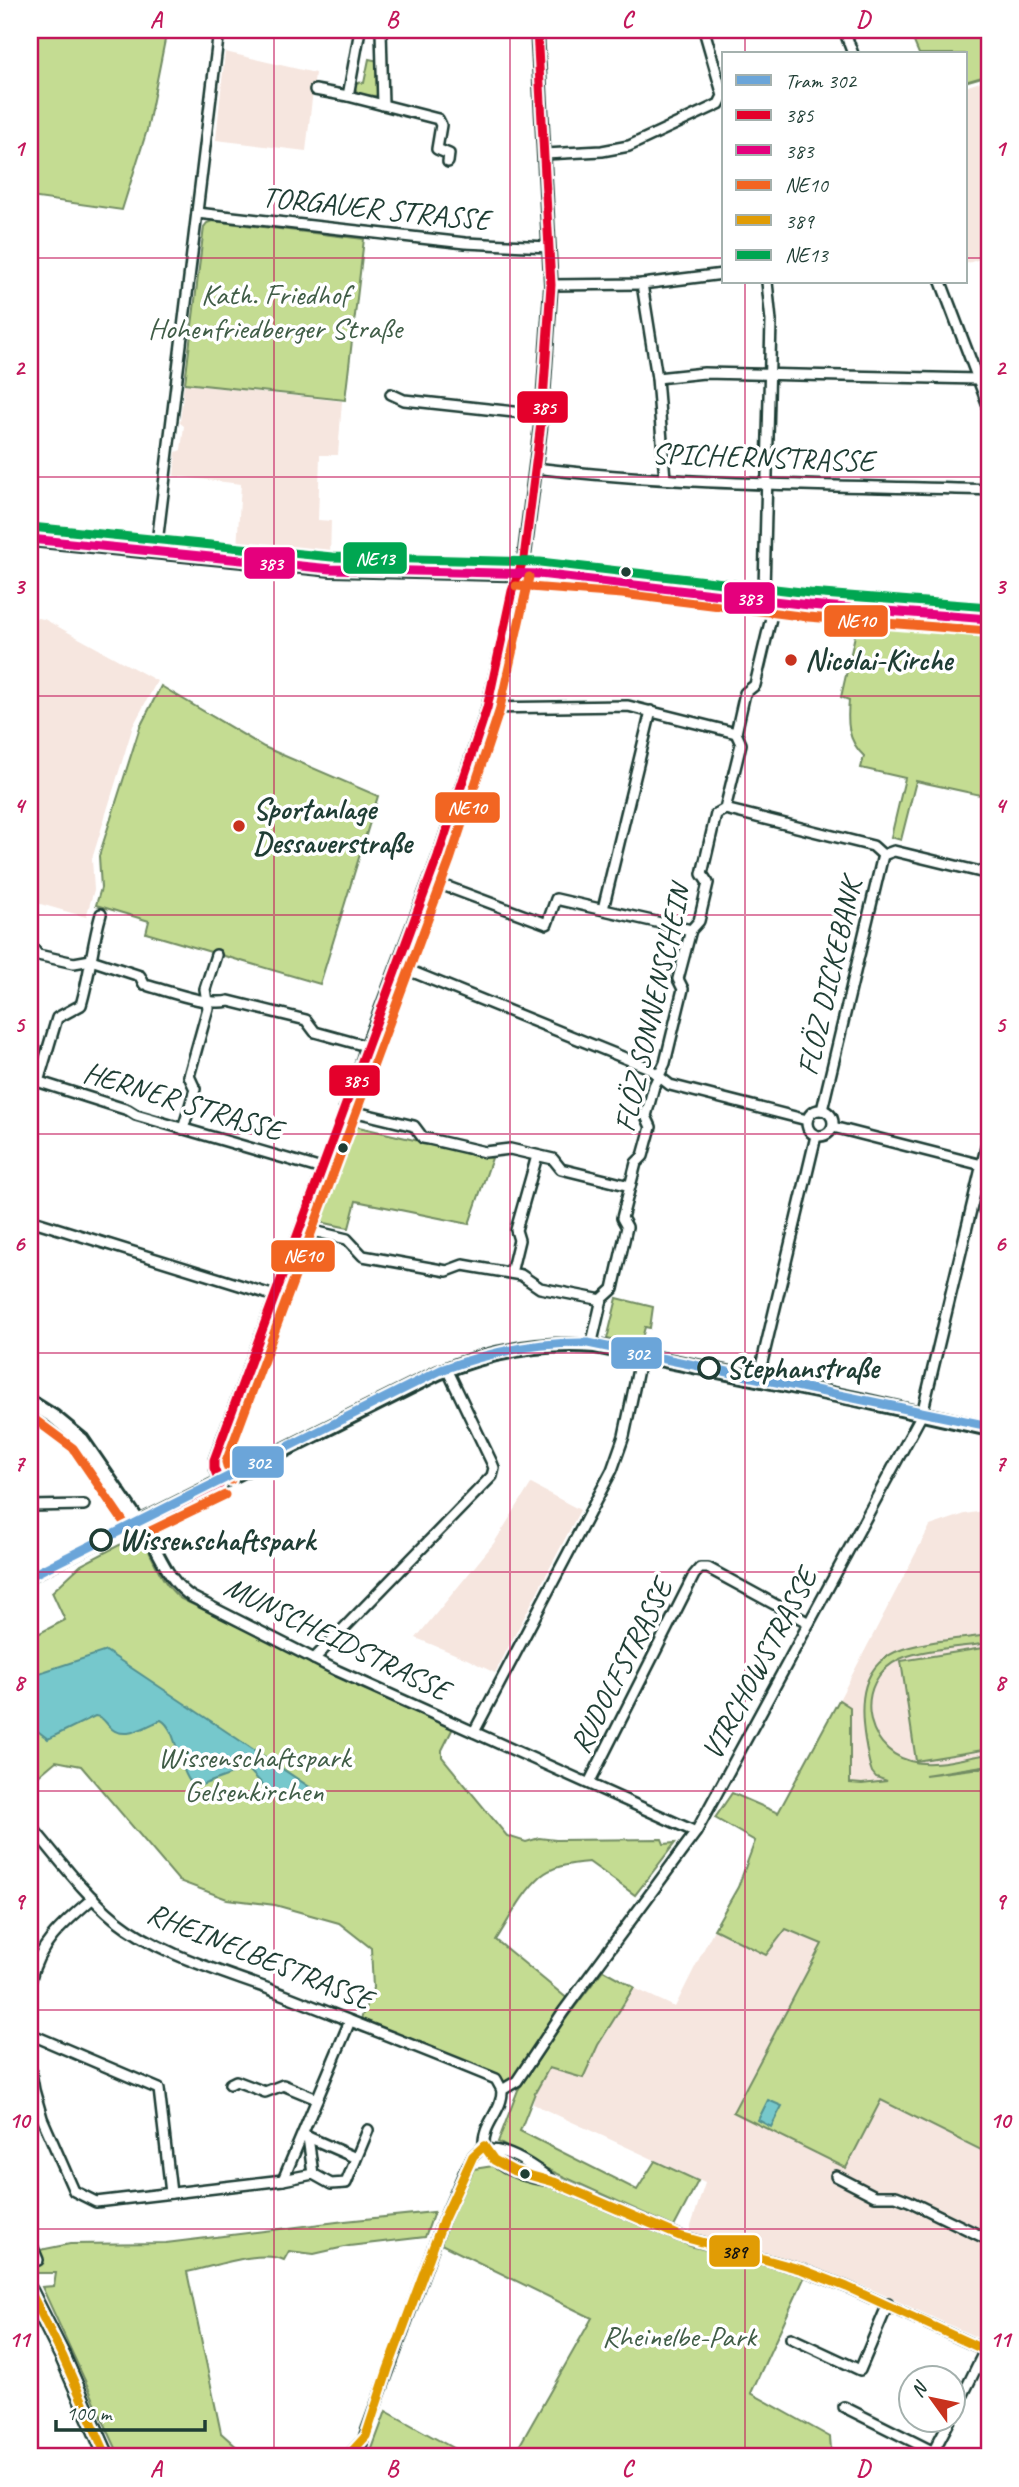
<svg xmlns="http://www.w3.org/2000/svg" width="1019" height="2487" viewBox="0 0 1019 2487" font-family="Caveat,sans-serif">
  <style>
    .built { fill: #f6e6df }
    .green { fill: #c4dc92; stroke: #728c63; stroke-width: 2 }
    .water { fill: #76c8cc; stroke: #53908f; stroke-width: 2 }
    .lines { fill: none; stroke-linecap: round; stroke-linejoin: round }
    .minor-casing { stroke: #1f3d34; stroke-width: 14 }
    .tertiary-casing { stroke: #1f3d34; stroke-width: 16 }
    .secondary-casing { stroke: #1f3d34; stroke-width: 18 }
    .primary-casing { stroke: #1f3d34; stroke-width: 19 }
    .minor { stroke: #fff; stroke-width: 9 }
    .tertiary { stroke: #fff; stroke-width: 10 }
    .secondary { stroke: #fff; stroke-width: 12 }
    .primary { stroke: #fff; stroke-width: 14 }
    .bus-1-casing { stroke: #fff; stroke-width: 14 }
    .bus-2-casing { stroke: #fff; stroke-width: 14 }
    .bus-3-casing { stroke: #fff; stroke-width: 14 }
    .bus-4-casing { stroke: #fff; stroke-width: 14 }
    .bus-5-casing { stroke: #fff; stroke-width: 14 }
    .bus-1 { stroke: #e4002b; stroke-width: 9 }
    .bus-2 { stroke: #e5007d; stroke-width: 9 }
    .bus-3 { stroke: #f26522; stroke-width: 9 }
    .bus-4 { stroke: #e19c05; stroke-width: 9 }
    .bus-5 { stroke: #00a651; stroke-width: 9 }
    .tram-1-casing { stroke: #fff; stroke-width: 14 }
    .tram-1 { stroke: #6ba5d9; stroke-width: 9 }
    .grid { fill: none; stroke: #c2185b; stroke-width: 2; stroke-opacity: 0.55 }
    .bus-dot { fill: #1f3d34; stroke: #fff; stroke-width: 2.5 }
    .poi-dot { fill: #c8321e; stroke: #fff; stroke-width: 2.5 }
    .stop-dot { fill: #fff; stroke: #1f3d34; stroke-width: 3.5 }
    .labels { text-anchor: middle; stroke-width: 7; stroke-linejoin: round; paint-order: stroke }
    .street-label { font-size: 30px; fill: #1f3d34; stroke: #fff }
    .park-label { font-size: 30px; fill: #405d47; stroke: #fff }
    .poi-label { font-size: 30px; font-weight: bold; fill: #1f3d34; stroke: #fff; text-anchor: start }
    .stop-label { font-size: 30px; font-weight: bold; fill: #1f3d34; stroke: #fff; text-anchor: start }
    .line-badge { stroke: #fff; stroke-width: 2.5 }
    .badge-label { font-size: 19px; text-anchor: middle; font-weight: bold; fill: #fff }
    .pale-badge-label { font-size: 19px; text-anchor: middle; font-weight: bold; fill: #111 }
    .neatline { fill: none; stroke: #c2185b; stroke-width: 2.5 }
    .grid-label { font-size: 23px; text-anchor: middle; font-weight: bold; fill: #c2185b }
  </style>
  <rect width="100%" height="100%" fill="#fff"/>
  <filter id="ink" filterUnits="userSpaceOnUse"><feTurbulence type="fractalNoise" baseFrequency=".0143" numOctaves="2"/><feDisplacementMap in="SourceGraphic" scale="14" xChannelSelector="R" yChannelSelector="G"/><feConvolveMatrix kernelMatrix="1 2 1 2 8 2 1 2 1" color-interpolation-filters="sRGB"/></filter>
  <g filter="url(#ink)">
    <!-- built -->
    <g class="built">
      <path d="M225 52 315 73 306 151 216 140Z"/>
      <path d="M989 79V256L965 264V87Z"/>
      <path d="M184 384 342 401 338 455H320L318 520 331 521 330 558 322 557 319 554 237 548 241 484 174 476 176 452 181 450 184 426 180 423Z"/>
      <path d="M30 617 44 619 157 681 133 726 92 859 94 890 86 917 30 901Z"/>
      <path d="M531 1484 580 1510 495 1673 467 1659 416 1638 494 1543Z"/>
      <path d="M989 1510V1767L863 1784 850 1783V1707L839 1700 930 1526 965 1514Z"/>
      <path d="M714 1929 766 1955 786 1929 823 1944 846 2168 881 2100 989 2155V2343L871 2289 814 2267 689 2232 705 2183 533 2104 535 2093 549 2067 583 2078 598 2045 634 1988 675 2007Z"/>
    </g>
    <!-- green -->
    <g class="green">
      <path d="M30 30H167L147 130 122 210 30 197Z"/>
      <path d="M909 30H989V75L965 82V54H919Z"/>
      <path d="M369 59 379 61 380 90 376 96 359 95 354 87 355 82 364 83Z"/>
      <path d="M212 221 364 239 345 400 185 383 204 227 207 223Z"/>
      <path d="M858 622 989 632V772L985 796 916 781 901 840 891 837 905 778 861 768 864 756C847 740 847 722 849 700L841 697Z"/>
      <path d="M161 686 264 747 378 796 320 984 146 933 149 921 96 905 101 888 99 856 140 727Z"/>
      <path d="M350 1125 492 1158 469 1224 356 1201 349 1228 320 1222 318 1218Z"/>
      <path d="M617 1298 653 1307 650 1328 645 1327 640 1346 607 1339Z"/>
      <path d="M127 1541H144C155 1562 162 1584 181 1599L315 1664 454 1726 442 1750V1757L507 1836 526 1842 539 1838 556 1840 662 1839 664 1844 675 1843 635 1895 589 1862C573 1863 553 1866 541 1876 522 1893 509 1920 496 1940L569 2000 526 2066 505 2084 361 2019 373 1988 371 1948 339 1923 275 1905 227 1899 179 1881 81 1766 56 1761 30 1783V1638L65 1620 52 1592 81 1565Z"/>
      <path d="M989 1635V1643C964 1647 922 1649 900 1659 853 1680 863 1749 910 1761 934 1768 965 1757 989 1754V1765L925 1775 989 1767V2154L881 2100 846 2168 733 2112 822 1944 786 1929 766 1955 714 1929 738 1887 755 1841 715 1818 732 1793 778 1813 839 1700 850 1707V1783L862 1784 887 1781 876 1777 872 1772C868 1762 867 1750 865 1740 859 1703 860 1663 903 1649 930 1640 961 1639 989 1635Z"/>
      <path d="M989 1647V1749L916 1761 901 1661Z"/>
      <path d="M603 1970 634 1987 598 2045 583 2078 549 2068 535 2093 520 2131 637 2190 655 2161 698 2181 674 2227 547 2169 498 2142 518 2090 565 2020Z"/>
      <path d="M493 2166 547 2185 690 2246 806 2274 751 2393 830 2437 831 2449 843 2457H513L592 2318 439 2243 474 2169Z"/>
      <path d="M434 2212 425 2237 349 2246 314 2254 289 2251 284 2260C261 2249 212 2267 187 2272L221 2433 248 2457H120L42 2287 54 2286 56 2273H30V2252L70 2244 166 2243 345 2221Z"/>
      <path d="M386 2411 469 2457H369Z"/>
    </g>
    <!-- water -->
    <g class="water">
      <path d="M106 1651 311 1788 302 1797 279 1802 250 1771 243 1770 199 1786 192 1784C178 1769 177 1728 161 1720 147 1726 126 1740 112 1729 105 1723 104 1717 95 1716L48 1739 30 1725V1676Z"/>
      <path d="M768 2100 782 2106 771 2127 758 2120Z"/>
    </g>
    <g class="lines">
      <defs>
        <g id="minor">
          <path d="M360 30 348 96 438 119 441 125 437 149 449 154 448 162"/>
          <path d="M381 30 383 105"/>
          <path d="M844 30 853 54"/>
          <path d="M315 90 348 96"/>
          <path d="M545 154 602 151 629 146 719 104 723 96 704 30"/>
          <path d="M197 213 465 243 549 247"/>
          <path d="M941 282 989 408"/>
          <path d="M642 284 657 378 665 479"/>
          <path d="M551 285 642 284 723 274"/>
          <path d="M657 378 704 373 978 379"/>
          <path d="M391 394 404 400 542 415"/>
          <path d="M535 468C686 486 838 485 989 490"/>
          <path d="M156 551 219 30"/>
          <path d="M487 708 628 706 736 733"/>
          <path d="M725 809 873 846 883 855 894 851 989 874"/>
          <path d="M429 880 547 924 556 899 691 930"/>
          <path d="M603 909 651 711"/>
          <path d="M30 945 38 955 74 963 91 960 140 976 144 984"/>
          <path d="M398 966 647 1067 670 1085 807 1120"/>
          <path d="M149 986C171 992 208 1006 229 1001L306 1020 315 1032 366 1046"/>
          <path d="M30 1079 128 1110 136 1115 322 1169"/>
          <path d="M38 1082 57 1018 81 1005C90 975 92 945 101 914"/>
          <path d="M344 1109 414 1126 423 1138 429 1139 485 1152 510 1149 553 1159 561 1169 630 1186"/>
          <circle cx="820" cy="1123" r="13"/>
          <path d="M822 1110 883 855"/>
          <path d="M833 1127 982 1165"/>
          <path d="M183 1129 195 1089 189 1076 208 1008 205 989 216 955"/>
          <path d="M30 1220 275 1296"/>
          <path d="M301 1228 347 1239 363 1256 447 1271 463 1265 521 1275 540 1288 602 1300"/>
          <path d="M511 1273 519 1240 516 1230 537 1156"/>
          <path d="M591 1346 602 1299 613 1289 627 1227 622 1218 636 1163 643 1156 651 1127 646 1116 654 1086 665 1063 683 989 678 979 691 930 699 921 708 883 702 874 716 814 725 809 741 744 736 733 745 693 755 685 771 618 764 589 771 321 767 282"/>
          <path d="M758 1379 816 1136"/>
          <path d="M220 1484 214 1468V1460L355 1082 366 1046 438 856 487 708 517 574"/>
          <path d="M30 1506 84 1505"/>
          <path d="M30 1577 139 1523C159 1547 165 1580 192 1597L338 1671 696 1832"/>
          <path d="M314 1659 492 1476 494 1468 492 1463 447 1369"/>
          <path d="M474 1732 612 1470 624 1436 641 1355"/>
          <path d="M589 1783 694 1575 700 1568H708L809 1623"/>
          <path d="M30 1825C57 1856 83 1893 115 1919 159 1954 217 1970 269 1989 345 2019 421 2048 496 2079L502 2090"/>
          <path d="M30 1982C38 1944 65 1922 93 1898"/>
          <path d="M30 2034 159 2089 171 2193"/>
          <path d="M30 2067 34 2090 42 2118 74 2191 96 2202 283 2180 313 2174 331 2184 346 2183 368 2130"/>
          <path d="M230 2084 236 2081 265 2092 283 2085 317 2099"/>
          <path d="M502 2090 517 2081 563 2012 696 1832 922 1414 989 1135"/>
          <path d="M305 2136 308 2137 313 2174"/>
          <path d="M308 2137 356 2158"/>
          <path d="M484 2146C482 2124 503 2111 502 2090"/>
          <path d="M486 2147C489 2151 492 2157 496 2161 509 2173 535 2179 551 2181"/>
          <path d="M489 2150C510 2149 537 2169 554 2182L680 2236 803 2270 847 2287 989 2352"/>
          <path d="M836 2176 875 2196H896L909 2201 989 2240"/>
          <path d="M283 2180 350 2021"/>
          <path d="M30 2241 38 2260"/>
          <path d="M791 2338 860 2370 888 2304"/>
          <path d="M844 2407 934 2452"/>
          <path d="M953 2415 985 2350"/>
          <path d="M931 2456 950 2420"/>
          <path d="M347 2457 360 2443"/>
          <path d="M357 2457 443 2221 465 2171 473 2156 484 2146"/>
        </g>
        <path id="tertiary" d="M517 574 524 558 542 415 551 285 537 30"/>
        <g id="secondary">
          <path d="M30 539 331 569 539 574 623 582 809 605 989 619"/>
          <path d="M30 1402 54 1417 82 1440 139 1523 438 1373C488 1352 541 1342 595 1346L856 1399 989 1429"/>
        </g>
        <path id="primary" d="M30 2291 63 2357 107 2457"/>
      </defs>
      <!-- minor casing -->
      <use href="#minor" class="minor-casing"/>
      <!-- tertiary casing -->
      <use href="#tertiary" class="tertiary-casing"/>
      <!-- secondary casing -->
      <use href="#secondary" class="secondary-casing"/>
      <!-- primary casing -->
      <use href="#primary" class="primary-casing"/>
      <!-- minor -->
      <use href="#minor" class="minor"/>
      <!-- tertiary -->
      <use href="#tertiary" class="tertiary"/>
      <!-- secondary -->
      <use href="#secondary" class="secondary"/>
      <!-- primary -->
      <use href="#primary" class="primary"/>
      <defs>
        <g id="bus-1">
          <path d="M220 1484 214 1468V1460L438 856 487 708 512 591 524 558 542 415 551 285 537 30"/>
          <path d="M30 1577 220 1484"/>
        </g>
        <path id="bus-2" d="M30 539 331 569 539 574 809 605 989 619"/>
        <g id="bus-3">
          <path d="M516 586 622 594 808 617 988 631"/>
          <path d="M30 1416 73 1448 129 1530"/>
          <path d="M231 1480 226 1462 450 860 499 712 529 577"/>
          <path d="M144 1534 225 1495"/>
        </g>
        <g id="bus-4">
          <path d="M484 2146 494 2160 514 2171 554 2182 680 2236 803 2270 847 2287 989 2352"/>
          <path d="M30 2291 63 2357 107 2457"/>
          <path d="M347 2457 366 2436 388 2369 443 2221 473 2156 484 2146"/>
        </g>
        <path id="bus-5" d="M31 527 332 557 540 562 810 593 989 607"/>
      </defs>
      <!-- bus-1 casing -->
      <use href="#bus-1" class="bus-1-casing"/>
      <!-- bus-2 casing -->
      <use href="#bus-2" class="bus-2-casing"/>
      <!-- bus-3 casing -->
      <use href="#bus-3" class="bus-3-casing"/>
      <!-- bus-4 casing -->
      <use href="#bus-4" class="bus-4-casing"/>
      <!-- bus-5 casing -->
      <use href="#bus-5" class="bus-5-casing"/>
      <!-- bus-1 -->
      <use href="#bus-1" class="bus-1"/>
      <!-- bus-2 -->
      <use href="#bus-2" class="bus-2"/>
      <!-- bus-3 -->
      <use href="#bus-3" class="bus-3"/>
      <!-- bus-4 -->
      <use href="#bus-4" class="bus-4"/>
      <!-- bus-5 -->
      <use href="#bus-5" class="bus-5"/>
      <defs>
        <path id="tram-1" d="M30 1576 441 1370C489 1352 537 1342 588 1343L989 1426"/>
      </defs>
      <!-- tram-1 casing -->
      <use href="#tram-1" class="tram-1-casing"/>
      <!-- tram-1 -->
      <use href="#tram-1" class="tram-1"/>
    </g>
  </g>
  <!-- grid -->
  <path class="grid" d="M274 30V2457M510 30V2457M745 30V54M30 258H723M965 258H989M745 282V2457M30 477H989M30 696H989M30 915H989M30 1134H989M30 1353H989M30 1572H989M30 1791H989M30 2010H989M30 2229H989"/>
  <!-- markers -->
  <g class="bus-dot">
    <circle cx="626" cy="572" r="6"/>
    <circle cx="343" cy="1148" r="6"/>
    <circle cx="525" cy="2174" r="6"/>
  </g>
  <g class="poi-dot">
    <circle cx="791" cy="660" r="7"/>
    <circle cx="239" cy="826" r="7"/>
  </g>
  <g class="stop-dot">
    <circle cx="709" cy="1368" r="10"/>
    <circle cx="101" cy="1540" r="10"/>
  </g>
  <g class="labels">
    <!-- street labels -->
    <g class="street-label">
      <text transform="translate(376 208) rotate(6)" y="10">TORGAUER STRASSE</text>
      <text transform="translate(763 457) rotate(2)" y="10">SPICHERNSTRASSE</text>
      <text transform="translate(829 977) rotate(-77)" y="10">FLÖZ DICKEBANK</text>
      <text transform="translate(652 1008) rotate(-77)" y="10">FLÖZ SONNENSCHEIN</text>
      <text transform="translate(183 1101) rotate(17)" y="10">HERNER STRASSE</text>
      <text transform="translate(337 1638) rotate(26)" y="10">MUNSCHEIDSTRASSE</text>
      <text transform="translate(759 1664) rotate(-62)" y="10">VIRCHOWSTRASSE</text>
      <text transform="translate(621 1666) rotate(-63)" y="10">RUDOLFSTRASSE</text>
      <text transform="translate(260 1956) rotate(22)" y="10">RHEINELBESTRASSE</text>
    </g>
    <!-- park labels -->
    <g class="park-label">
      <text x="275" y="304">Kath. Friedhof<tspan x="275" dy="34">Hohenfriedberger Straße</tspan></text>
      <text x="254" y="1767">Wissenschaftspark<tspan x="254" dy="34">Gelsenkirchen</tspan></text>
      <text x="679" y="2346">Rheinelbe-Park</text>
    </g>
    <!-- poi labels -->
    <g class="poi-label">
      <text x="805" y="670">Nicolai-Kirche</text>
      <text x="253" y="819">Sportanlage<tspan x="253" dy="34">Dessauerstraße</tspan></text>
    </g>
    <!-- stop labels -->
    <g class="stop-label">
      <text x="726" y="1378">Stephanstraße</text>
      <text x="119" y="1550">Wissenschaftspark</text>
    </g>
  </g>
  <g class="line-badge">
    <rect x="516" y="390" width="53" height="34" rx="7" fill="#e4002b"/>
    <rect x="342" y="541" width="66" height="34" rx="7" fill="#00a651"/>
    <rect x="243" y="546" width="53" height="34" rx="7" fill="#e5007d"/>
    <rect x="723" y="581" width="53" height="34" rx="7" fill="#e5007d"/>
    <rect x="823" y="604" width="66" height="34" rx="7" fill="#f26522"/>
    <rect x="434" y="791" width="67" height="33" rx="7" fill="#f26522"/>
    <rect x="328" y="1064" width="53" height="33" rx="7" fill="#e4002b"/>
    <rect x="270" y="1239" width="66" height="34" rx="7" fill="#f26522"/>
    <rect x="610" y="1336" width="53" height="34" rx="7" fill="#6ba5d9"/>
    <rect x="231" y="1445" width="54" height="34" rx="7" fill="#6ba5d9"/>
    <rect x="708" y="2234" width="53" height="34" rx="7" fill="#e19c05"/>
  </g>
  <g class="badge-label">
    <text x="543" y="414">385</text>
    <text x="375" y="565">NE13</text>
    <text x="270" y="570">383</text>
    <text x="749" y="605">383</text>
    <text x="856" y="627">NE10</text>
    <text x="467" y="814">NE10</text>
    <text x="355" y="1087">385</text>
    <text x="303" y="1262">NE10</text>
    <text x="637" y="1360">302</text>
    <text x="258" y="1469">302</text>
  </g>
  <g class="pale-badge-label">
    <text x="734" y="2258">389</text>
  </g>
  <!-- margin -->
  <rect width="1019" height="2487" fill="none" stroke="#fff" stroke-width="77"/>
  <!-- legend -->
  <rect x="722" y="52" width="245" height="231" fill="#ffffff" stroke="#a5b1ae" stroke-width="2"/>
  <rect x="736" y="75" width="35" height="10" fill="#6ba5d9" stroke="#a5b1ae" stroke-width="2"/>
  <text x="785" y="88" font-size="21" fill="#1f3d34">Tram 302</text>
  <rect x="736" y="110" width="35" height="10" fill="#e4002b" stroke="#a5b1ae" stroke-width="2"/>
  <text x="785" y="122" font-size="21" fill="#1f3d34">385</text>
  <rect x="736" y="145" width="35" height="10" fill="#e5007d" stroke="#a5b1ae" stroke-width="2"/>
  <text x="785" y="158" font-size="21" fill="#1f3d34">383</text>
  <rect x="736" y="180" width="35" height="10" fill="#f26522" stroke="#a5b1ae" stroke-width="2"/>
  <text x="785" y="192" font-size="21" fill="#1f3d34">NE10</text>
  <rect x="736" y="215" width="35" height="10" fill="#e19c05" stroke="#a5b1ae" stroke-width="2"/>
  <text x="785" y="228" font-size="21" fill="#1f3d34">389</text>
  <rect x="736" y="250" width="35" height="10" fill="#00a651" stroke="#a5b1ae" stroke-width="2"/>
  <text x="785" y="262" font-size="21" fill="#1f3d34">NE13</text>
  <!-- north arrow -->
  <g transform="translate(932 2399) rotate(303)"><circle r="33" fill="#ffffff" stroke="#a5b1ae" stroke-width="2"/>
  <path d="M0-5L12 26L0 18L-12 26Z" fill="#c8321e"/>
  <text y="-10" font-size="19" font-weight="bold" text-anchor="middle" fill="#1f3d34">N</text>
  </g>
  <!-- scale -->
  <path d="M56 2420v10h149v-10" fill="none" stroke="#1f3d34" stroke-width="3.5"/>
  <text x="66" y="2420" font-size="21" fill="#1f3d34" stroke="#ffffff" stroke-width="5" paint-order="stroke">100 m</text>
  <rect x="38" y="38" width="943" height="2410" class="neatline"/>
  <g class="grid-label">
    <text x="156" y="27">A</text>
    <text x="392" y="27">B</text>
    <text x="627" y="27">C</text>
    <text x="863" y="27">D</text>
    <text x="19" y="156">1</text>
    <text x="1000" y="156">1</text>
    <text x="19" y="375">2</text>
    <text x="1000" y="375">2</text>
    <text x="19" y="594">3</text>
    <text x="1000" y="594">3</text>
    <text x="19" y="813">4</text>
    <text x="1000" y="813">4</text>
    <text x="19" y="1032">5</text>
    <text x="1000" y="1032">5</text>
    <text x="19" y="1251">6</text>
    <text x="1000" y="1251">6</text>
    <text x="19" y="1471">7</text>
    <text x="1000" y="1471">7</text>
    <text x="19" y="1690">8</text>
    <text x="1000" y="1690">8</text>
    <text x="19" y="1909">9</text>
    <text x="1000" y="1909">9</text>
    <text x="19" y="2128">10</text>
    <text x="1000" y="2128">10</text>
    <text x="19" y="2347">11</text>
    <text x="1000" y="2347">11</text>
    <text x="156" y="2476">A</text>
    <text x="392" y="2476">B</text>
    <text x="627" y="2476">C</text>
    <text x="863" y="2476">D</text>
  </g>
</svg>
